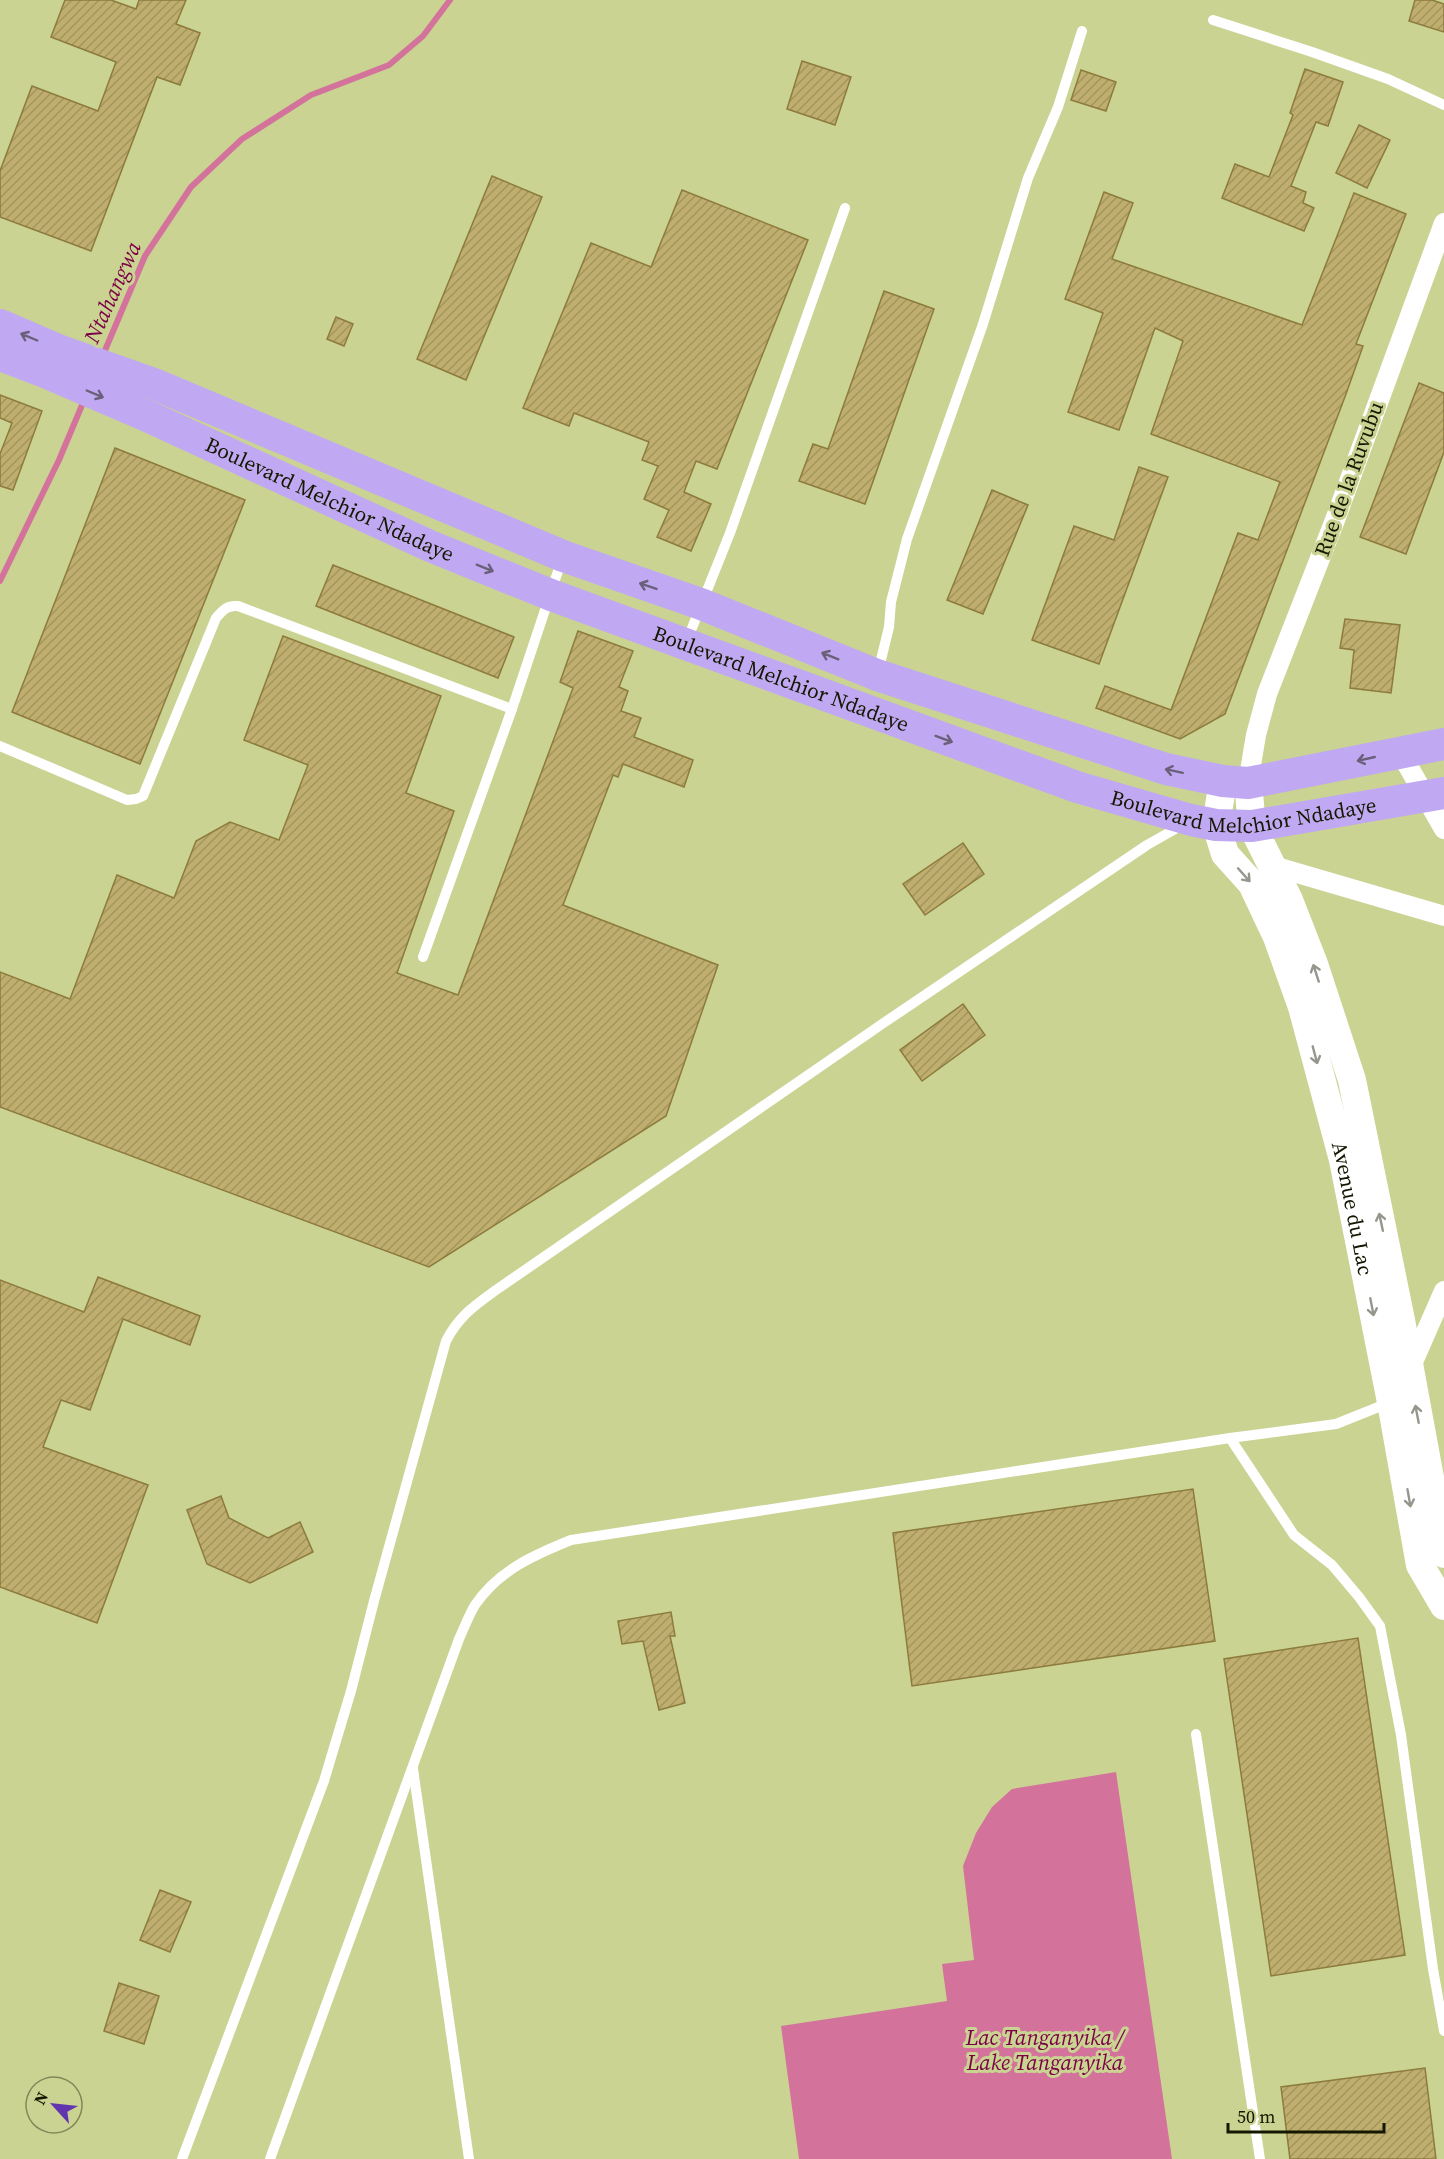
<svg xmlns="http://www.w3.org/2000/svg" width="1444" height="2159" viewBox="0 0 1444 2159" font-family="'Source Serif 4',serif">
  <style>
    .water { fill: #d3739b }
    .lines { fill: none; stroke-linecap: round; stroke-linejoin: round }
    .stream { stroke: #d3739b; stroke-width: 6 }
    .building { fill: url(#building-hatch); stroke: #8c7b3c; stroke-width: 1.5 }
    .lane { stroke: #fff; stroke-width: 10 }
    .street { stroke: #fff; stroke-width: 20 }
    .secondary { stroke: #fff; stroke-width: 28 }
    .primary { stroke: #c0a9f2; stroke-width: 32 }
    .oneway { stroke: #6a607a }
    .oneway2 { stroke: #95978d }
    .labels { text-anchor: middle; stroke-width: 6; stroke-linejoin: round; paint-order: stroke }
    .street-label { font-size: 21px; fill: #141701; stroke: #cad392 }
    .water-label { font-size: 22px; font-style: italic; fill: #7b0046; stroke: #cad392 }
  </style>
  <defs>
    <pattern id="building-hatch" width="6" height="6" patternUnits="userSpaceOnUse" patternTransform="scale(1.5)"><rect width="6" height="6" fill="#bfae6e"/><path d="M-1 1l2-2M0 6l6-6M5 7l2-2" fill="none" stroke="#a3955e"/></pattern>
  </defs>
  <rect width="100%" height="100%" fill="#cad392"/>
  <!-- water -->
  <path class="water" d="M1116 1772 1172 2159H799L781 2026 947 2001 942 1964 974 1960 963 1866 976 1833 992 1807 1012 1789Z"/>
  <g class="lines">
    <!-- stream -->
    <g class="stream">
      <path d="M103 355 145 256 191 187 242 139 311 95 389 65 423 36 450 0"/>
      <path d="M0 581 59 460 85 398"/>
    </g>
  </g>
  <!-- building -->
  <g class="building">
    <path d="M65 0H111L136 9 139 0H186L176 24 200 33 180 85 157 77 91 251 0 217V171L32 86 98 111 116 62 51 37Z"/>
    <path d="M1415 0H1432L1444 4V32L1409 21Z"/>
    <path d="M802 61 851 77 835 125 787 109Z"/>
    <path d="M1305 69 1343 82 1328 126 1316 122 1291 186 1306 192 1303 203 1314 208 1304 231 1222 198 1235 164 1269 177 1293 115 1290 113Z"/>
    <path d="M1081 70 1116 82 1106 111 1071 100Z"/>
    <path d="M1359 125 1390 140 1367 188 1336 173Z"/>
    <path d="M492 176 542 197 466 380 417 359Z"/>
    <path d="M682 190 808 240 717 469 696 461 684 492 711 504 691 551 657 537 669 510 644 499 658 466 642 460 649 442 574 413 569 426 523 408 591 243 651 267Z"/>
    <path d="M1104 192 1133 203 1112 259 1302 325 1354 193 1406 214 1356 344 1363 346 1346 394 1225 714 1180 739 1096 708 1105 686 1171 710 1238 533 1258 540 1280 482 1151 434 1183 341 1155 328 1119 430 1068 412 1103 313 1065 299Z"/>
    <path d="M884 291 934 309 865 504 799 481 813 444 828 449Z"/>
    <path d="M336 317 353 324 344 346 327 339Z"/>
    <path d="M1419 383 1444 393V452L1406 554 1360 537Z"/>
    <path d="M0 395 42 411 13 490 0 486V454L12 423 0 418Z"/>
    <path d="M115 448 245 500 140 764 12 712Z"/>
    <path d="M1139 467 1168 477 1099 664 1032 640 1074 526 1114 540Z"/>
    <path d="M992 490 1028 505 983 614 947 600Z"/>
    <path d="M333 565 514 637 498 678 316 606Z"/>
    <path d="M1345 619 1400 625 1391 693 1350 688 1354 650 1340 648Z"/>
    <path d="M578 631 633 651 619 687 628 691 621 711 641 718 634 737 693 760 684 787 623 764 618 777 613 775 563 905 718 965 666 1116 429 1267 0 1107V972L70 999 117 875 174 898 196 841 230 822 279 840 308 765 244 740 283 636 441 696 406 793 454 811 397 973 458 995 573 688 560 682Z"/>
    <path d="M963 843 984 874 925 915 903 884Z"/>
    <path d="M963 1004 985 1035 922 1081 900 1050Z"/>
    <path d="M98 1277 200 1316 190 1345 123 1319 90 1410 61 1400 43 1447 148 1485 97 1623 0 1587V1280L84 1312Z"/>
    <path d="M1193 1489 1215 1641 912 1686 893 1533Z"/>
    <path d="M221 1496 229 1518 268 1538 300 1522 313 1552 250 1583 207 1564 187 1510Z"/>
    <path d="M671 1612 675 1636H670L685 1703 659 1710 643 1641 622 1644 618 1621Z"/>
    <path d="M1358 1638 1405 1955 1271 1976 1224 1659Z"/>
    <path d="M160 1890 191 1902 170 1952 140 1940Z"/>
    <path d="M119 1983 159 1996 144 2044 104 2031Z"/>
    <path d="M1425 2068 1436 2159H1290L1281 2087Z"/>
  </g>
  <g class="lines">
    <!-- lane -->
    <g class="lane">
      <path d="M1213 20 1312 52 1388 79 1444 105"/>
      <path d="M686 643 730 533 845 208"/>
      <path d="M878 672 889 627 891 602 907 539 983 324 1028 178 1058 107 1082 31"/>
      <path d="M0 746 127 800 136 799 143 796 216 618C223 610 227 605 238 606L512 709 562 559"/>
      <path d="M423 957 512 709"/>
      <path d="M1230 1438 1294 1535 1332 1565 1359 1597 1380 1626 1401 1735 1433 1969 1444 2031"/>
      <path d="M1196 1734 1260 2159"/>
      <path d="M413 1769 469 2159"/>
      <path d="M182 2159 324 1781 351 1691 374 1601 446 1341C459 1316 474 1306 496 1290L885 1022 1147 845 1184 824"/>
      <path d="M270 2159 459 1639C464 1628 469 1615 475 1605 499 1570 534 1555 571 1540L1230 1438 1336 1424 1391 1402"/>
    </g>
    <!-- street -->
    <g class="street">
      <path d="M1400 752 1444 829"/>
      <path d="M1248 783 1256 735 1267 694 1335 520 1444 223"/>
      <path d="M1270 865 1444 916"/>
      <path d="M1409 1371 1444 1291"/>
    </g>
    <!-- secondary -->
    <g class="secondary">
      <path id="s1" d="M1223 781 1216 825 1225 854 1252 884 1277 937 1302 1007 1343 1160 1391 1402 1420 1565 1444 1606"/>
      <path d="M1248 783 1252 826 1289 900 1314 964 1352 1080 1401 1320 1444 1554"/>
    </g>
    <!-- primary -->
    <g class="primary">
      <path d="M0 325 58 350 154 384 563 556 701 604 877 675 1166 769 1223 781 1248 783 1444 744"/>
      <path id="s2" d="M0 355 45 372 145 415 430 546 551 595 1077 787 1191 820 1216 825 1252 826 1444 793"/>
    </g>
  </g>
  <!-- one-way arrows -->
  <defs><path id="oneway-shaft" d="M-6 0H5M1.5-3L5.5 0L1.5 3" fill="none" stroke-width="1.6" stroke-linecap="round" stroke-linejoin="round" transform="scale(1.5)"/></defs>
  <g class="oneway">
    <use href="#oneway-shaft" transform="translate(29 337) rotate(-157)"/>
    <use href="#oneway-shaft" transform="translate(95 394) rotate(23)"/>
    <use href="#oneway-shaft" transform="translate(485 568) rotate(22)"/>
    <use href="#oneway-shaft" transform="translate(648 586) rotate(-161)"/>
    <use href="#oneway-shaft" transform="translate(830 656) rotate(-158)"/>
    <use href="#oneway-shaft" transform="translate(944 739) rotate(20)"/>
    <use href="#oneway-shaft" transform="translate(1366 759) rotate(167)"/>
    <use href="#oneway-shaft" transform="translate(1174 771) rotate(-168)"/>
  </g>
  <g class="oneway2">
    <use href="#oneway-shaft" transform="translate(1244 875) rotate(48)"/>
    <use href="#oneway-shaft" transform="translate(1316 973) rotate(-108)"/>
    <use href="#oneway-shaft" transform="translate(1315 1055) rotate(75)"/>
    <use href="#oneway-shaft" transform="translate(1381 1222) rotate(-102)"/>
    <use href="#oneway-shaft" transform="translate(1372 1307) rotate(79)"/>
    <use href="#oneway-shaft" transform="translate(1417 1414) rotate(-101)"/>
    <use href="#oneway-shaft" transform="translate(1409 1498) rotate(80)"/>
  </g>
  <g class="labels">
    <!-- street labels -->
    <g class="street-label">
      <text transform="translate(1349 479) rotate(-70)" y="7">Rue de la Ruvubu</text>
      <text dy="7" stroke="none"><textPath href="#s2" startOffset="360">Boulevard Melchior Ndadaye</textPath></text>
      <text dy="7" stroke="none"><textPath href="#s2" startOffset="846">Boulevard Melchior Ndadaye</textPath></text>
      <text dy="7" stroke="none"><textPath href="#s2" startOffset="1332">Boulevard Melchior Ndadaye</textPath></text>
      <text dy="7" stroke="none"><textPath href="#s1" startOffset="456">Avenue du Lac</textPath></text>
    </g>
    <!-- water labels -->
    <g class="water-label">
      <text transform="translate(112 292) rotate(-66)" y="8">Ntahangwa</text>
      <text x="1045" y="2045">Lac Tanganyika /<tspan x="1045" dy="25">Lake Tanganyika</tspan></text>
    </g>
  </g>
  <!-- north arrow -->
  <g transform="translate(54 2105) rotate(297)"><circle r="28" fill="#cad392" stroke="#818858" stroke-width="1.5"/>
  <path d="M0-4.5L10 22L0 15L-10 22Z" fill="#6135ad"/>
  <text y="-9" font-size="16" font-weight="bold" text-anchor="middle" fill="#141701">N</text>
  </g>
  <!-- scale -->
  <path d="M1228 2123v9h156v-9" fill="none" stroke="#141701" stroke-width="3"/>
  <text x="1237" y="2123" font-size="18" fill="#141701" stroke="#cad392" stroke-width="4.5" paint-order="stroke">50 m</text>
</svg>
